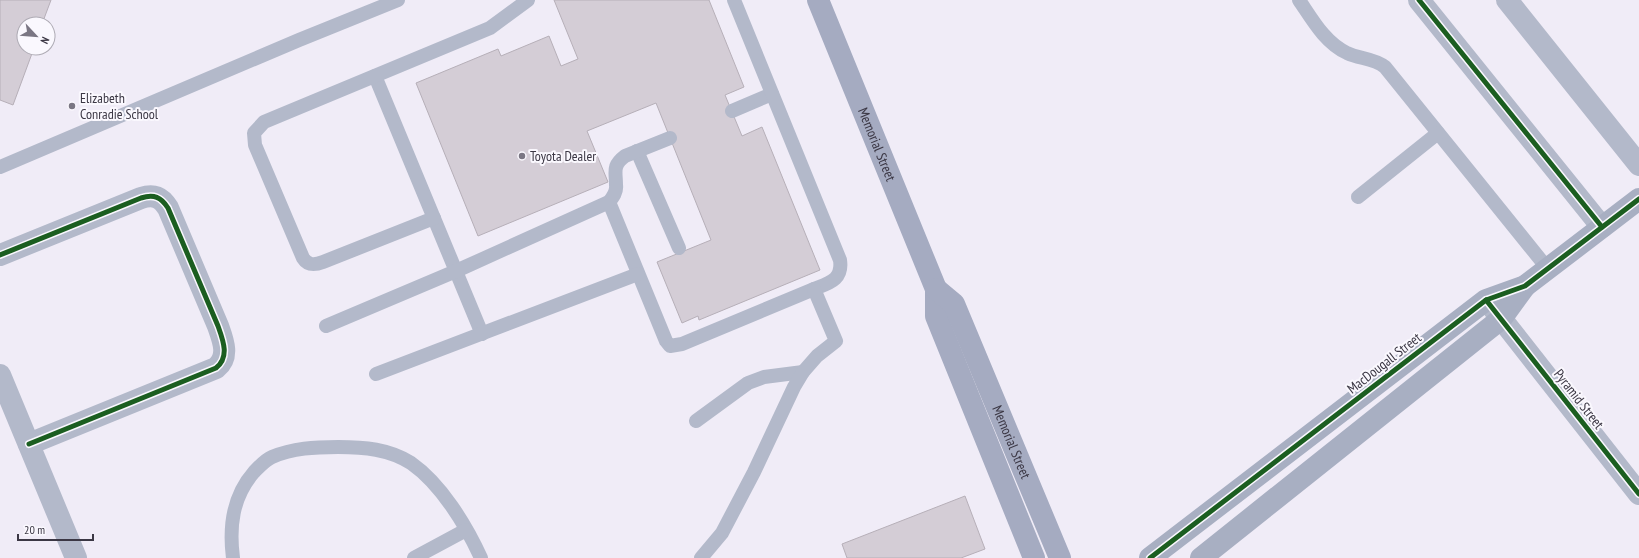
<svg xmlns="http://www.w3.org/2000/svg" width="1639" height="558" viewBox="0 0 1639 558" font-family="'PT Sans Narrow',sans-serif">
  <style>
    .building { fill: #d4cdd6; stroke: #b6afb8 }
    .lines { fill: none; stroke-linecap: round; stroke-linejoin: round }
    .lane { stroke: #b3b9ca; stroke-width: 14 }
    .street { stroke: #b3b9ca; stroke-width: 22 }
    .secondary { stroke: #a8afc2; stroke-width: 22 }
    .highway { stroke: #a5abc1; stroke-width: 22 }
    .cycleway-casing { stroke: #faf8fe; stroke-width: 8 }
    .cycleway { stroke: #1b5e20; stroke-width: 5 }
    .poi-dot { fill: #7a7683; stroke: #faf8fe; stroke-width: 1.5 }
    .labels { text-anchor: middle; stroke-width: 4; stroke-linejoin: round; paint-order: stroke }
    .poi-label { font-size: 14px; fill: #3b3744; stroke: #faf8fe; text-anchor: start }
    .street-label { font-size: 14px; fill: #3b3744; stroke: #faf8fe }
  </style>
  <rect width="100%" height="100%" fill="#f0ecf7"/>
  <!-- building -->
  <g class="building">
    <path d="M0 0H51L42 24H24V48H34L13 105 0 100Z"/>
    <path d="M554 0H709L744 87 725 95 742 136 762 127 820 270 699 320 698 316 682 323 657 262 711 240 656 103 587 131 608 182 478 236 416 83 498 49 501 56 549 36 561 66 578 59Z"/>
    <path d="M965 496 985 549 961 558H847L842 544Z"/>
  </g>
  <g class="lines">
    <!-- lane -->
    <g class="lane">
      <path d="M1299 0C1312 19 1325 43 1347 53 1359 59 1374 58 1385 67L1548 269"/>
      <path d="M375 76 482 334"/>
      <path d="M732 111 772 94"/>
      <path d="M637 151 679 248"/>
      <path d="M0 167 299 40 398 0"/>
      <path d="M1358 197 1438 133"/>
      <path d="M609 202 666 341 670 346 682 344 814 289C829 283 843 280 840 260L734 0"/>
      <path d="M434 218 323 262C315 265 308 266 303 258L255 145 254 133 264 122 490 28 528 0"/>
      <path d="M326 326 456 271 609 202C613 197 617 192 616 185 616 171 612 166 625 156L670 138"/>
      <path d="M376 374 638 274"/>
      <path d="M696 421 748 383 764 377 803 372"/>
      <path d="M233 558C229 527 232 497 254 472 259 467 265 460 272 457 293 448 315 447 338 447 364 447 389 449 411 463 441 484 466 525 481 558"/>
      <path d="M414 558 466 530"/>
      <path d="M701 558 722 533 754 472 794 387 803 372 817 356 836 341 814 289"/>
    </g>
    <!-- street -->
    <g class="street">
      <path d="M1419 0 1602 227"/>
      <path d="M1507 0 1639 165"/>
      <path d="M0 255 141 198C154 194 161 197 168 208L218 326C223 340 230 357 216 368L29 444"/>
      <path d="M1489 303 1639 494"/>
      <path d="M0 375 76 558"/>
    </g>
    <!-- secondary -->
    <g class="secondary">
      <path d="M1150 558 1486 300 1525 286 1639 199"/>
      <path d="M1201 558 1501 319 1525 286"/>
    </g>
    <!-- highway -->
    <g class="highway">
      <path id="s1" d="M818 0 936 289V316L1034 558"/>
      <path id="s2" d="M936 289 954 304 1060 558"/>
    </g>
    <defs>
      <g id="cycleway">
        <path d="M1419 0 1602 227"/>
        <path d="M0 255 141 198C154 194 161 197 168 208L218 326C223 340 230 357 216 368L29 444"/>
        <path d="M1486 300 1639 494"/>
        <path d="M1150 558 1486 300 1525 286 1639 199"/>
      </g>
    </defs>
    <!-- cycleway casing -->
    <use href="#cycleway" class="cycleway-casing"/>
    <!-- cycleway -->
    <use href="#cycleway" class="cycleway"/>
  </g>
  <!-- markers -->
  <g class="poi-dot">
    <circle cx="72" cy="106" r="4"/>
    <circle cx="522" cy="156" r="4"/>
  </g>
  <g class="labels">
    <!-- poi labels -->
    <g class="poi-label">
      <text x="80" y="103">Elizabeth<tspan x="80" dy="16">Conradie School</tspan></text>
      <text x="530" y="161">Toyota Dealer</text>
    </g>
    <!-- street labels -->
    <g class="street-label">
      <text dy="5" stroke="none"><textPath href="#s1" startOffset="156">Memorial Street</textPath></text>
      <text transform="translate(1384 363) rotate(-38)" y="5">MacDougall Street</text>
      <text transform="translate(1579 399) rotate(52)" y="5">Pyramid Street</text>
      <text dy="5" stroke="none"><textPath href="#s2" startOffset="173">Memorial Street</textPath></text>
    </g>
  </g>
  <!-- north arrow -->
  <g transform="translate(36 36) rotate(116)"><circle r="19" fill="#faf8fe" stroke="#aeabb4"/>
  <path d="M0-3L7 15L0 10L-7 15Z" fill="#7a7683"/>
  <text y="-6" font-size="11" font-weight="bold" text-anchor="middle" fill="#3b3744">N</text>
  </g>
  <!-- scale -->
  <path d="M18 534v6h75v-6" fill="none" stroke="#3b3744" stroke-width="2"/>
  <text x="24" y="534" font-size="12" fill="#3b3744" stroke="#faf8fe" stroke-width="3" paint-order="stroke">20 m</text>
</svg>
